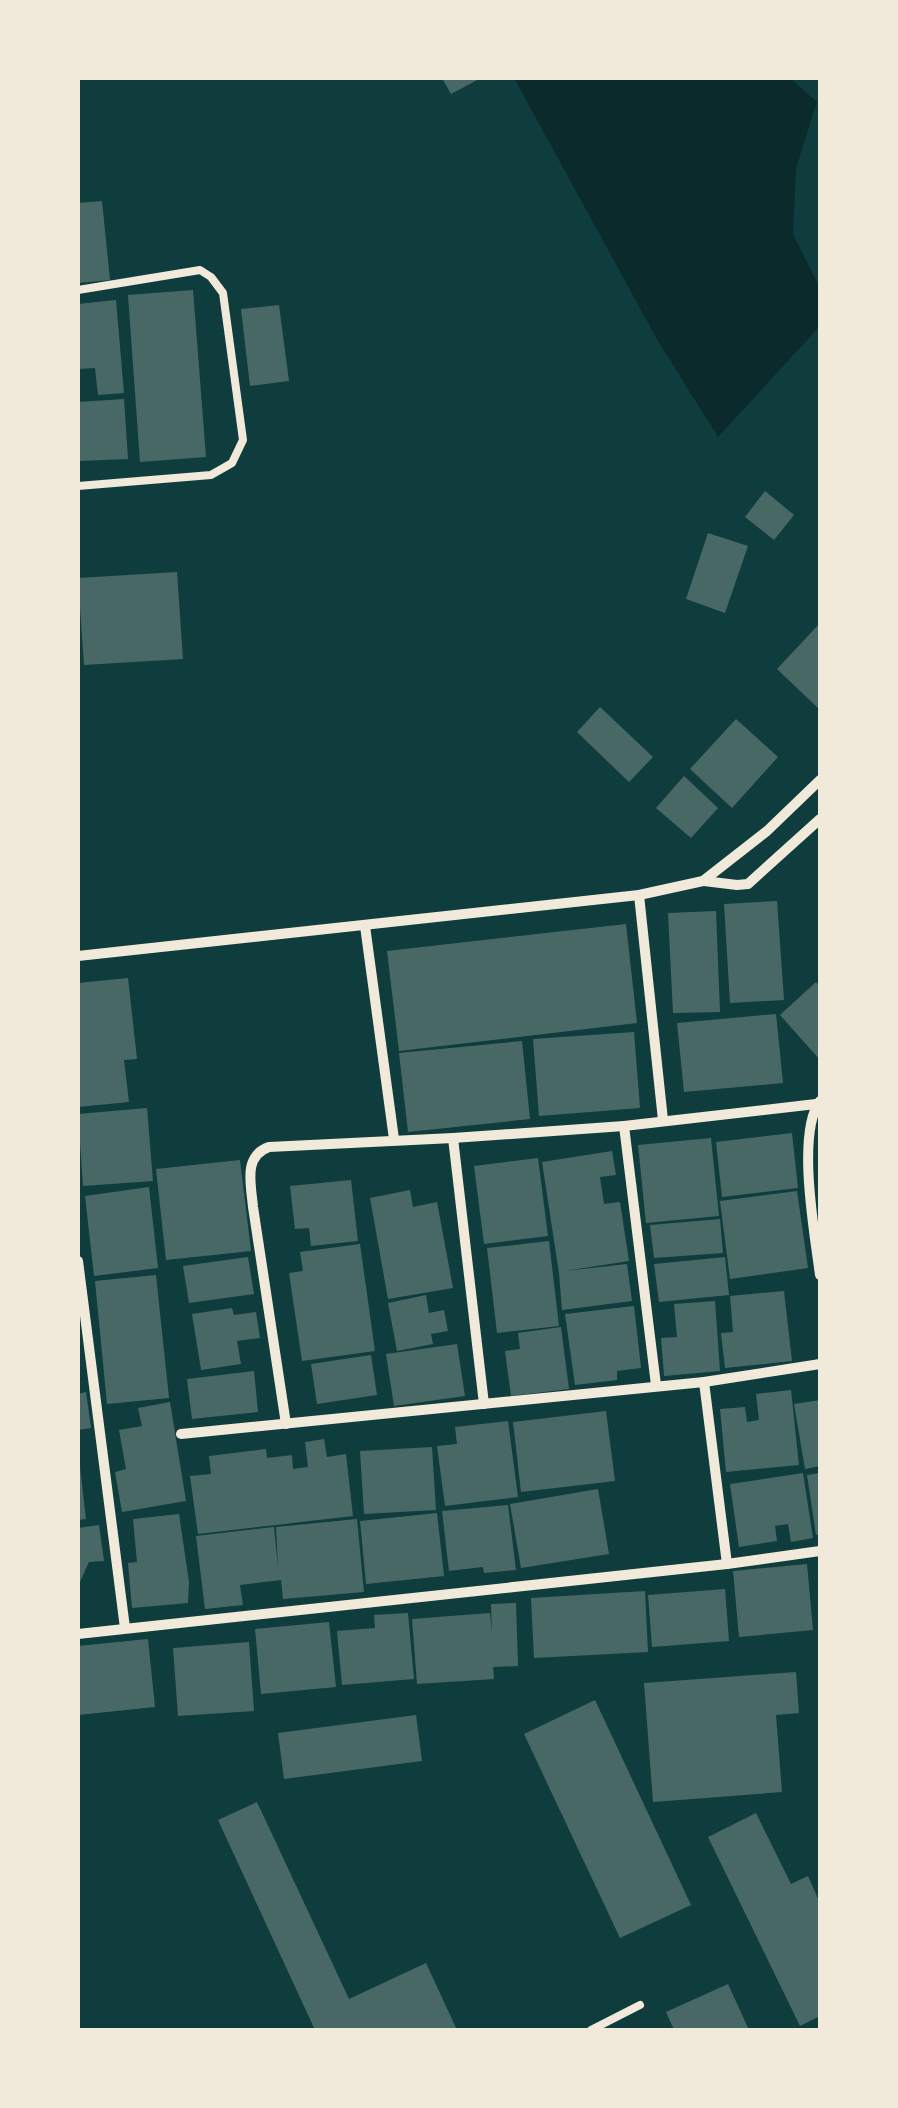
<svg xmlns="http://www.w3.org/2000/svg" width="898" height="2108" viewBox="0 0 898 2108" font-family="Cabin,sans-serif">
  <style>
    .water { fill: #0a2a2b }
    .building { fill: #486865 }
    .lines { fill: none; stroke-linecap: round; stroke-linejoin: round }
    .service { stroke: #f1e9da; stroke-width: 8 }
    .minor { stroke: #f1e9da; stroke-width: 10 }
  </style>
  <rect width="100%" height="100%" fill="#0f3d3e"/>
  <!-- water -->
  <path class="water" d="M514 78H790L817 102 796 168 793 234 820 288V326L718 437 658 341Z"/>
  <!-- building -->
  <g class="building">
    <path d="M442 78H481L451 94Z"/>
    <path d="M102 201 110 280 78 283V203Z"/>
    <path d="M193 290 206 457 140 462 128 295Z"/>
    <path d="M116 300 124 393 98 395 95 368 78 369V304Z"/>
    <path d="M279 305 289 381 250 386 241 309Z"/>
    <path d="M124 399 128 459 78 461V402Z"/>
    <path d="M765 491 794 515 774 540 745 517Z"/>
    <path d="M708 533 748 546 725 613 686 599Z"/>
    <path d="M177 572 183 659 84 665 78 578Z"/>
    <path d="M820 623V710L777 669Z"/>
    <path d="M600 707 653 757 629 782 577 732Z"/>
    <path d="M736 719 778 757 732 808 690 769Z"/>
    <path d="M684 776 718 808 691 838 656 808Z"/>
    <path d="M777 901 784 1000 730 1003 724 904Z"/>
    <path d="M716 911 720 1012 673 1013 668 913Z"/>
    <path d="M626 924 637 1023 399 1051 387 951Z"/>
    <path d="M128 978 137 1059 124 1060 129 1102 78 1107V983Z"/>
    <path d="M816 982 820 987V1060L780 1015Z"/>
    <path d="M776 1014 783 1083 684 1092 677 1023Z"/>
    <path d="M634 1032 640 1108 539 1116 533 1039Z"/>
    <path d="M522 1041 530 1119 408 1132 399 1053Z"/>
    <path d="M147 1108 153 1181 83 1186 78 1114Z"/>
    <path d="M792 1133 798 1188 722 1197 716 1142Z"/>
    <path d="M711 1138 719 1216 646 1223 638 1145Z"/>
    <path d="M612 1151 616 1175 600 1177 604 1204 620 1202 629 1261 564 1271 627 1264 632 1301 562 1310 559 1273 542 1162Z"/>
    <path d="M538 1158 548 1236 484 1244 474 1166Z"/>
    <path d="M240 1160 251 1251 166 1260 156 1169Z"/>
    <path d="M351 1180 358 1241 311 1246 309 1228 295 1229 290 1186Z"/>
    <path d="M149 1187 158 1268 94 1276 85 1196Z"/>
    <path d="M410 1190 413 1207 437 1202 453 1288 388 1299 370 1198Z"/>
    <path d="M797 1191 808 1268 730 1279 720 1201Z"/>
    <path d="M720 1219 723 1253 654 1258 650 1225Z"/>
    <path d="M549 1241 559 1326 497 1333 487 1248Z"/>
    <path d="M360 1244 375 1351 302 1361 289 1273 303 1271 300 1252Z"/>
    <path d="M248 1257 254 1294 189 1303 183 1266Z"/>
    <path d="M725 1257 729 1295 659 1302 654 1264Z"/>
    <path d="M156 1275 169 1398 107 1404 95 1281Z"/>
    <path d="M784 1291 792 1361 725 1368 721 1333 733 1332 730 1296Z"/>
    <path d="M426 1295 429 1313 444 1310 448 1331 431 1334 433 1344 397 1351 388 1303Z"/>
    <path d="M715 1301 720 1371 664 1376 661 1338 677 1337 674 1304Z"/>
    <path d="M634 1306 641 1368 617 1371V1380L575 1385 565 1314Z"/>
    <path d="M232 1308 234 1315 256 1312 260 1338 237 1341 241 1364 201 1370 192 1314Z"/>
    <path d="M561 1327 569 1389 511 1396 505 1351 520 1349 518 1333Z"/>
    <path d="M457 1344 465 1396 394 1406 386 1354Z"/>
    <path d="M371 1355 377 1395 317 1404 311 1364Z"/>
    <path d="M254 1371 258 1412 192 1419 187 1379Z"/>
    <path d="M791 1390 799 1465 726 1472 720 1409 745 1407 747 1422 759 1420 756 1394Z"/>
    <path d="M86 1392 91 1428 78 1430V1394Z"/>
    <path d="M820 1400V1466L805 1469 794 1404Z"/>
    <path d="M170 1402 186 1501 122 1512 115 1472 126 1469 119 1430 142 1426 138 1408Z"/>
    <path d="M606 1411 615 1481 521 1492 513 1422Z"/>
    <path d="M508 1421 518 1497 445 1506 437 1446 457 1444 455 1427Z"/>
    <path d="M324 1439 327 1457 346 1454 353 1516 198 1534 190 1476 211 1474 209 1456 266 1449 267 1458 292 1455 293 1469 308 1467 305 1442Z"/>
    <path d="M432 1447 436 1510 364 1514 360 1451Z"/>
    <path d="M78 1467H80L86 1519 78 1520Z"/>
    <path d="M803 1473 813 1538 791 1542 788 1524 775 1526 777 1541 739 1547 730 1484Z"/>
    <path d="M820 1473V1534L816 1535 807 1475Z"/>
    <path d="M598 1489 609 1554 521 1568 510 1504Z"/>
    <path d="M508 1505 516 1570 484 1573 483 1567 449 1571 442 1511Z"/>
    <path d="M437 1513 444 1576 366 1584 360 1521Z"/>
    <path d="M179 1514 189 1582 188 1603 132 1608 128 1563 137 1562 133 1519Z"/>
    <path d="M357 1519 364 1592 283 1599 281 1580 240 1585 243 1605 205 1609 196 1536 274 1527 278 1568 276 1527Z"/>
    <path d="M99 1525 104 1561 89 1562 78 1586V1528Z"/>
    <path d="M807 1564 813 1630 739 1637 733 1571Z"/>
    <path d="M725 1589 729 1641 652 1647 648 1595Z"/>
    <path d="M645 1591 648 1652 534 1658 531 1598Z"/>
    <path d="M516 1603 518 1666 493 1667 494 1679 417 1684 412 1619 490 1613 492 1633 491 1604Z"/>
    <path d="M408 1613 414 1679 342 1685 337 1631 375 1628 374 1615Z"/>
    <path d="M329 1622 336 1687 261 1694 255 1629Z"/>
    <path d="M148 1639 155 1707 78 1715V1646Z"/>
    <path d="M249 1642 254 1711 178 1716 173 1648Z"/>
    <path d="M796 1672 799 1713 776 1715 782 1792 653 1802 644 1683Z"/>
    <path d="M595 1700 691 1905 620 1938 524 1734Z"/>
    <path d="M416 1715 422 1761 284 1779 278 1733Z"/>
    <path d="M257 1802 349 1999 426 1963 457 2030H315L218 1820Z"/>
    <path d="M756 1813 791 1884 808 1876 820 1903V2016L800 2026 708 1837Z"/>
    <path d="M728 1984 749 2030H674L666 2012Z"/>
  </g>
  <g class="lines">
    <!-- service -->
    <g class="service">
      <path d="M78 290 200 270 211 277 223 293 243 440 232 463 211 475 78 486"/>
      <path d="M591 2030 640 2005"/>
    </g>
    <!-- minor -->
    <g class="minor">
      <path d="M704 881 737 885 748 884 820 819"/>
      <path d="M639 895 663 1120"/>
      <path d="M365 926 394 1139"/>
      <path d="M78 956 639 895 703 881 767 831 820 780"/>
      <path d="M820 1101C796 1133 815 1235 820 1275"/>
      <path d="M624 1126 656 1385"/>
      <path d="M453 1138 484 1404"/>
      <path d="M78 1261 125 1628"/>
      <path d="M704 1382 727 1564"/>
      <path d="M286 1424 253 1207C251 1184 243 1156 269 1147L453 1138 624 1126 816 1104"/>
      <path d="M181 1434 704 1382 820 1364"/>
      <path d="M78 1634 727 1564 820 1551"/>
    </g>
  </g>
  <!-- border -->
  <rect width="898" height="2108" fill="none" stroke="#f1e9da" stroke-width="160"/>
</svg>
